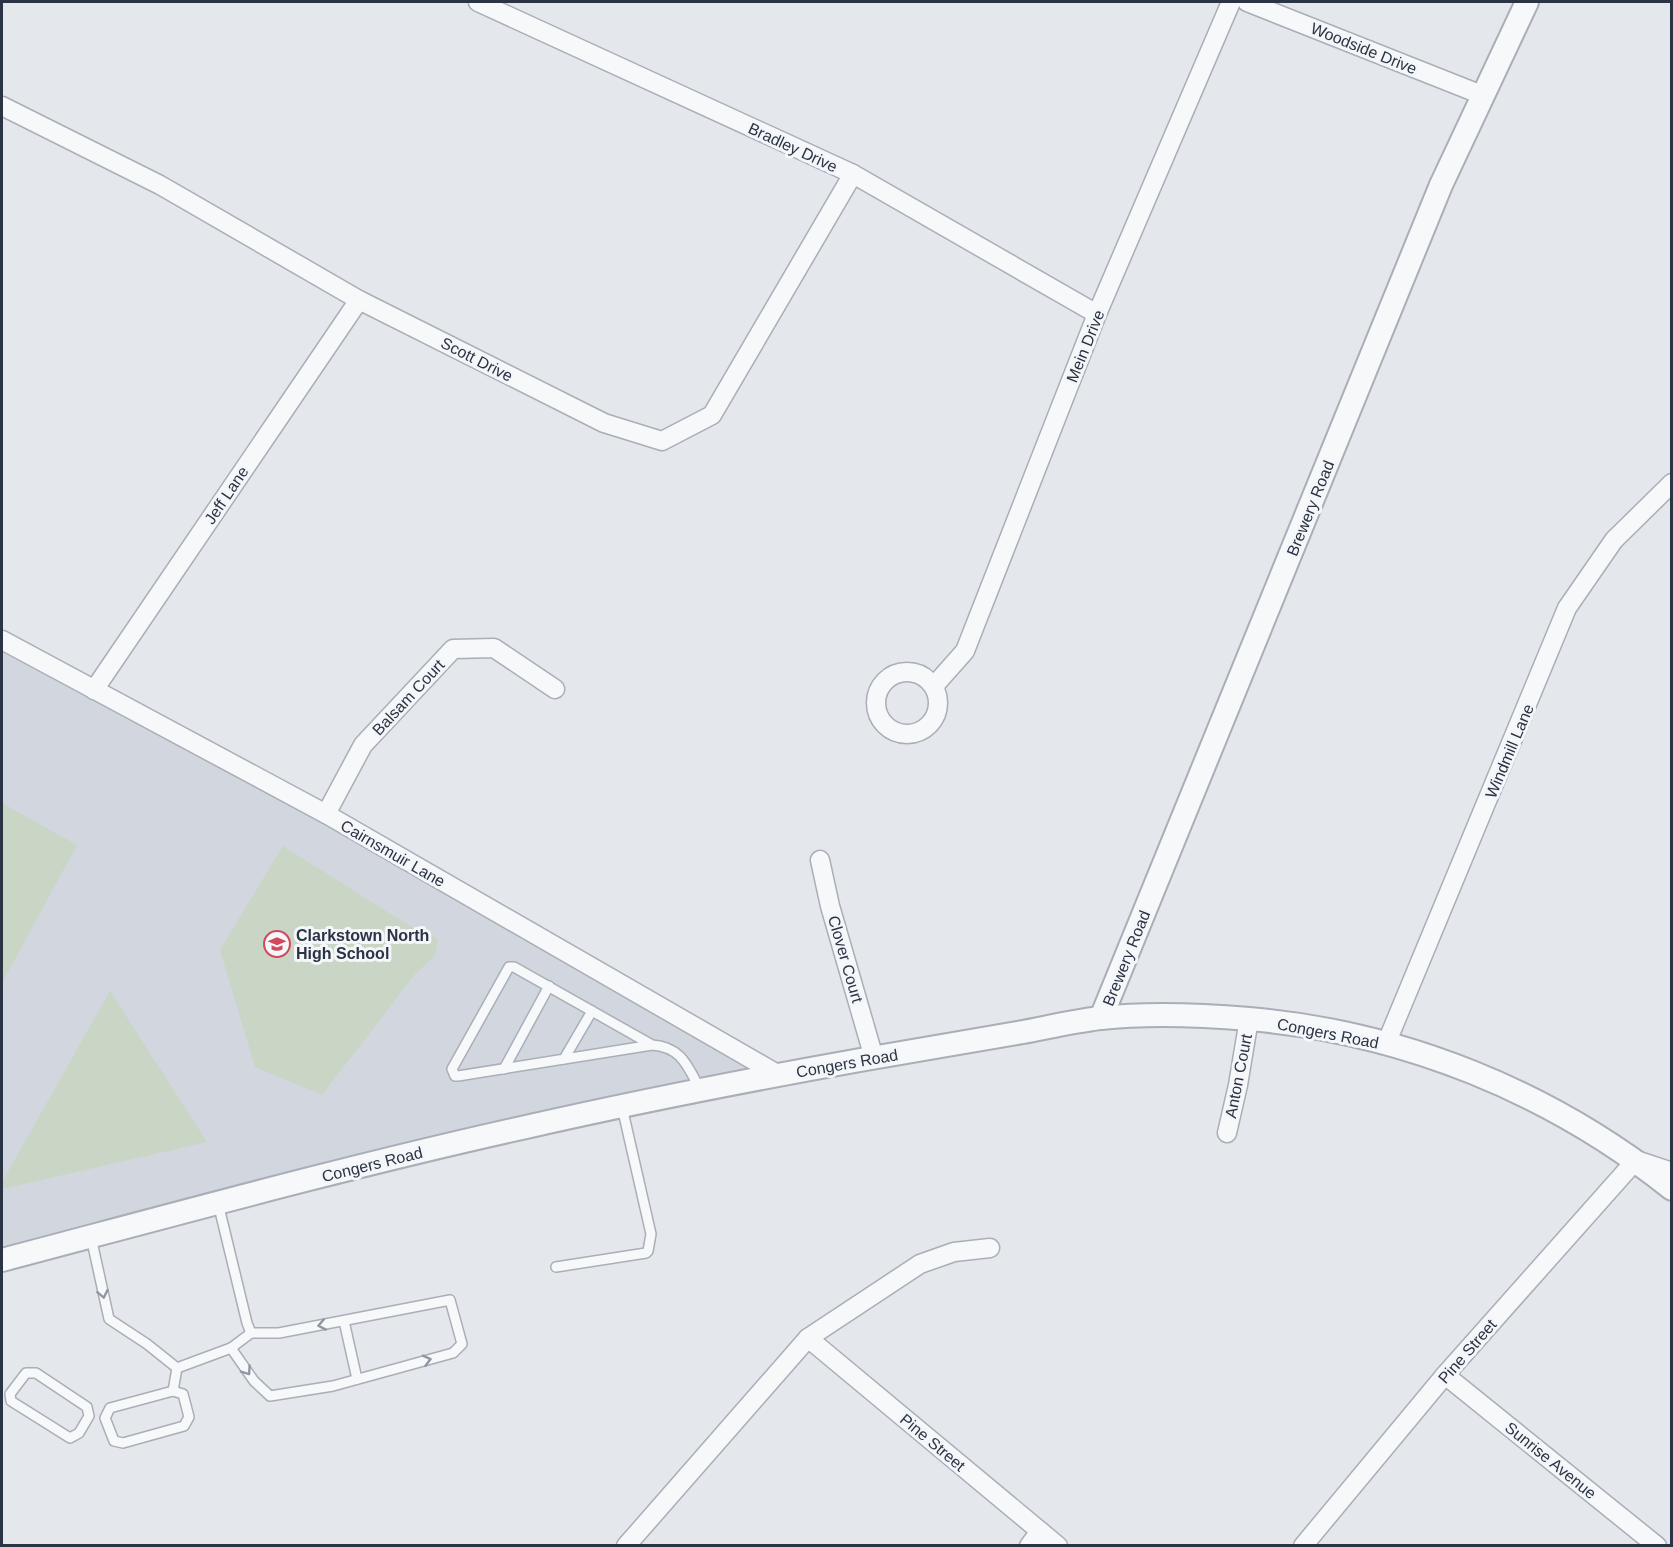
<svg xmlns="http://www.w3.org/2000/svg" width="1673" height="1547" viewBox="0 0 1673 1547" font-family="Helvetica,sans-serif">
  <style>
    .built { fill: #d2d6de }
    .green { fill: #c9d6c5 }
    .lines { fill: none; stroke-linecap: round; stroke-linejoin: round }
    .service-casing { stroke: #a9aeb7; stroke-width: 12 }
    .minor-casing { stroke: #a9aeb7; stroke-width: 21 }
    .tertiary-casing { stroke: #a9aeb7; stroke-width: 26 }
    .service { stroke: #f7f8fa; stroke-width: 9 }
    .minor { stroke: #f7f8fa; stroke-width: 18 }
    .tertiary { stroke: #f7f8fa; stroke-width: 22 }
    .oneway { stroke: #9196a0 }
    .labels { text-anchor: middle; stroke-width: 6; stroke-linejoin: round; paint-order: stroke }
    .street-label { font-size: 16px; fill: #2b3445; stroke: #f4f6f9 }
    .poi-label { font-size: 16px; font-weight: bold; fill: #2b3445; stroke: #f4f6f9; text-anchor: start }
  </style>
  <rect width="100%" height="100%" fill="#e4e7ec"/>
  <!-- built -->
  <path class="built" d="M2 640 779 1075 2 1260Z"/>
  <!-- green -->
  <g class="green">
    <path d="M2 803 77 845 2 983Z"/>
    <path d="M283 846 413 928 438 939 435 956 416 973 322 1095 255 1067 220 950Z"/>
    <path d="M110 991 207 1142 2 1189V1182Z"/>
  </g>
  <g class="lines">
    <defs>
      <g id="service">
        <path d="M652 1045 514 967H509L452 1069 455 1076H458L652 1045C681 1047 687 1065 700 1089"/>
        <path d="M564 1059 592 1011"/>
        <path d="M504 1069 549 986"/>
        <path d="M91 1237 109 1319 147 1344 177 1368 231 1348 254 1381 270 1396 333 1386 453 1353 462 1344 450 1300 279 1333H251L247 1323 218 1203"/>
        <path d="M556 1267 646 1253 648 1251 651 1234 622 1107"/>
        <path d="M344 1321 357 1379"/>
        <path d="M231 1348 251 1333"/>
        <path d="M26 1373H36L87 1407 89 1416 79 1433 70 1438 11 1401 10 1394Z"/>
        <path d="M173 1391 183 1394 189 1417 184 1426 123 1443 114 1441 105 1418 110 1408Z"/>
        <path d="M173 1391 177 1368"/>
      </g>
      <g id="minor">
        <path d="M478 2 853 174 1097 314"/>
        <path d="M1247 2 1482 95"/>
        <path d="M2 106 160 185 359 300 604 423 662 441 712 415 853 174"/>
        <path d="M2 640 326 814 779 1075"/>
        <circle cx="907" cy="703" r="31"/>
        <path d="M934 686 965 651 1097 314 1231 2"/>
        <path d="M94 690 359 300"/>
        <path d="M326 814 363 745 453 649 494 648 555 689"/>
        <path d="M820 860 830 906 874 1058"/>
        <path d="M1386 1044 1567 608 1614 540 1672 483"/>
        <path d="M1227 1133 1238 1085 1249 1019"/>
        <path d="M808 1338 1058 1546"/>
        <path d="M1445 1375 1657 1546"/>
        <path d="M626 1546 808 1338 920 1264 954 1252 990 1248"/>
        <path d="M1029 1546 1040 1531"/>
        <path d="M1303 1546 1445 1375 1636 1160 1672 1172"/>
      </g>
      <g id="tertiary">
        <path d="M1101 1018 1441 185 1527 2"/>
        <path d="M2 1260C176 1214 350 1166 526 1127 636 1102 748 1080 860 1060 914 1051 969 1041 1023 1032 1049 1027 1075 1021 1100 1018 1146 1013 1203 1015 1249 1019 1403 1032 1551 1092 1672 1189"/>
      </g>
    </defs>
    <!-- service casing -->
    <use href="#service" class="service-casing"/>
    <!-- minor casing -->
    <use href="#minor" class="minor-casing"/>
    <!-- tertiary casing -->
    <use href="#tertiary" class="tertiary-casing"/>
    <!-- service -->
    <use href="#service" class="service"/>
    <!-- minor -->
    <use href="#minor" class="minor"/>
    <!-- tertiary -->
    <use href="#tertiary" class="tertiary"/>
  </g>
  <!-- one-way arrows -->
  <defs><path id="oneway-chevron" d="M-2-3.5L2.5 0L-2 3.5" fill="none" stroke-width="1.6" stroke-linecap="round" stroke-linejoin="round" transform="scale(1.5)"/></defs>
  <g class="oneway">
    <use href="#oneway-chevron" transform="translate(103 1294) rotate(78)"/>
    <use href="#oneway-chevron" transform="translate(322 1325) rotate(169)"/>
    <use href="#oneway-chevron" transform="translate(427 1360) rotate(-15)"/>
    <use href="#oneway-chevron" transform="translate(247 1371) rotate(55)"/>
  </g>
  <!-- icons -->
  <defs>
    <symbol id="school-ring" viewBox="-11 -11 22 22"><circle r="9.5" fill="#f4f6f9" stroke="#d1495b" stroke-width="1.5"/><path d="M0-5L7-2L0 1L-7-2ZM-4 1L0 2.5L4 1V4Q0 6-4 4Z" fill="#d1495b"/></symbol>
  </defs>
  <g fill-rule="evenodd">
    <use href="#school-ring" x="262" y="929" width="30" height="30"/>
  </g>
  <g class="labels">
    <!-- street labels -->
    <g class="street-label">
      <text transform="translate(1364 48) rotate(22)" y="6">Woodside Drive</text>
      <text transform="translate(793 147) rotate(25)" y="6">Bradley Drive</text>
      <text transform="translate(1085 346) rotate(-68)" y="6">Mein Drive</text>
      <text transform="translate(477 359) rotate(27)" y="6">Scott Drive</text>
      <text transform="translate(226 495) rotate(-56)" y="6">Jeff Lane</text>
      <text transform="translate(1310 508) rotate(-68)" y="6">Brewery Road</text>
      <text transform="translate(408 697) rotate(-47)" y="6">Balsam Court</text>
      <text transform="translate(1509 751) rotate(-67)" y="6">Windmill Lane</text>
      <text transform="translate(393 853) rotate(30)" y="6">Cairnsmuir Lane</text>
      <text transform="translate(1126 958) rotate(-68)" y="6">Brewery Road</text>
      <text transform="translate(846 959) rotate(74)" y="6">Clover Court</text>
      <text transform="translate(1328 1033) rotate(11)" y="6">Congers Road</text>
      <text transform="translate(847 1063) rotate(-10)" y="6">Congers Road</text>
      <text transform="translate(1238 1076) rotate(-79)" y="6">Anton Court</text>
      <text transform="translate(372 1164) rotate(-14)" y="6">Congers Road</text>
      <text transform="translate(1467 1351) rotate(-49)" y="6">Pine Street</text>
      <text transform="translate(933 1442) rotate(40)" y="6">Pine Street</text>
      <text transform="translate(1551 1460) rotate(39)" y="6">Sunrise Avenue</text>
    </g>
    <!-- poi labels -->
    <g class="poi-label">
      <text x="296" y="941">Clarkstown North<tspan x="296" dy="18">High School</tspan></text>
    </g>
  </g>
  <!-- border -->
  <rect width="1673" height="1547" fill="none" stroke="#2b3445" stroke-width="6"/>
</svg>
